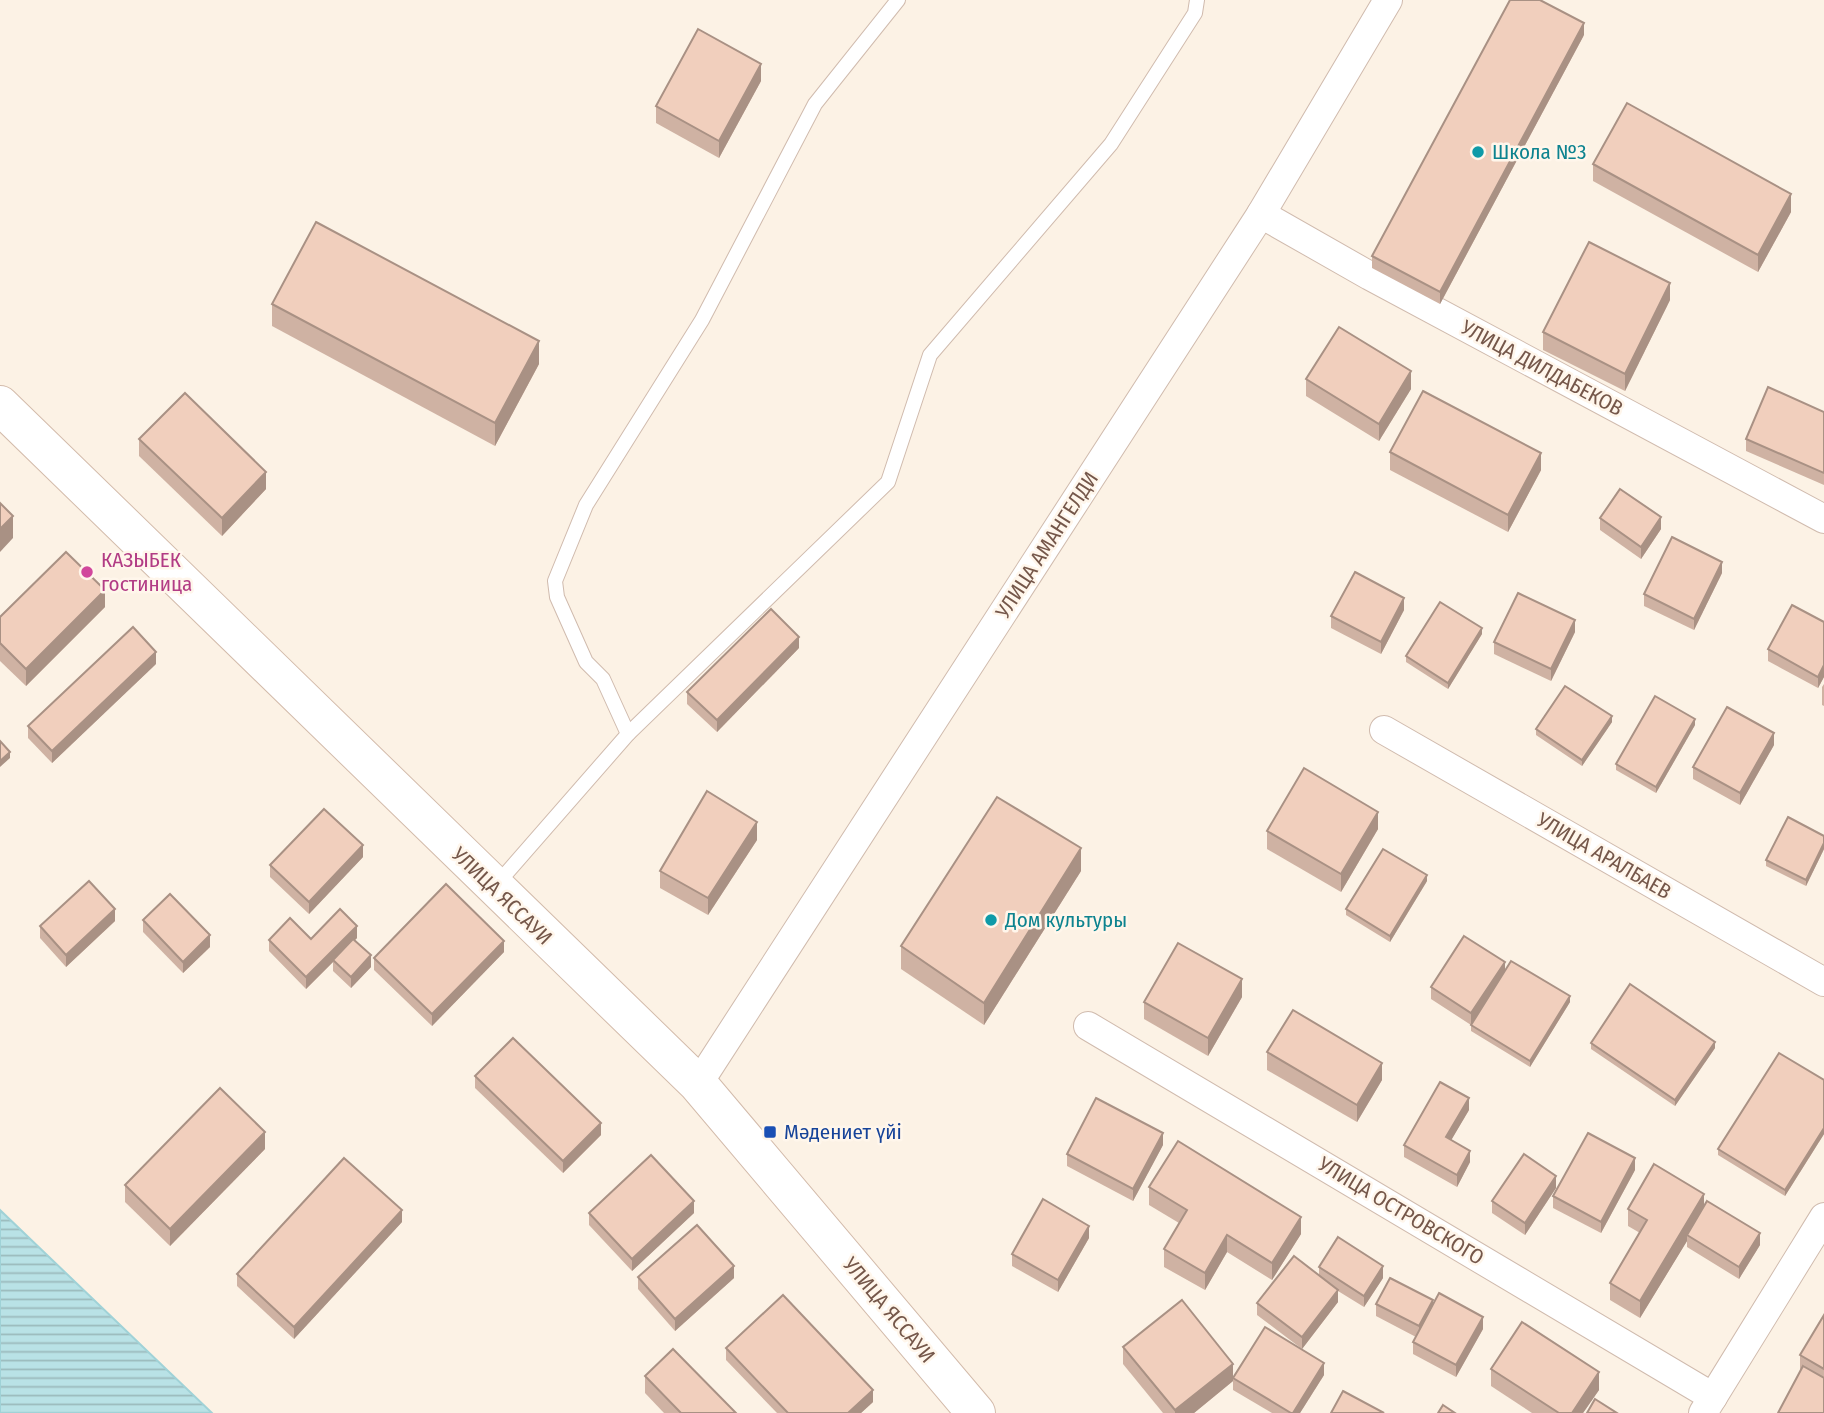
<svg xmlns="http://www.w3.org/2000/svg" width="1824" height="1413" viewBox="0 0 1824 1413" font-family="'Fira Sans Condensed',sans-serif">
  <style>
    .water { fill: url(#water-rules); stroke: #a0d2d7; stroke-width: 2 }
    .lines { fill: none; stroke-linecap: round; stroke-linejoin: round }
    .lane-casing { stroke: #d0bbae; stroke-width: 16 }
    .street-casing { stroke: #d0bbae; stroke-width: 30 }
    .secondary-casing { stroke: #d3bbab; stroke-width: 40 }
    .lane { stroke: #fff; stroke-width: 14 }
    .street { stroke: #fff; stroke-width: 28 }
    .secondary { stroke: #fff; stroke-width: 38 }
    .wall { fill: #cfb2a3 }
    .shaded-wall { fill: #a99184 }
    .building { fill: #f1cfbd; stroke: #a99184; stroke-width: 2 }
    .culture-dot { fill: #0f9aa8; stroke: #fff6eb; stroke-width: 2.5 }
    .hotel-dot { fill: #d1479c; stroke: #fff6eb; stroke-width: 2.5 }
    .transit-dot { fill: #1a4fb4; stroke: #fff6eb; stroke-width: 2.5 }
    .labels { text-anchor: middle; stroke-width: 5; stroke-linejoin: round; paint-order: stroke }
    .culture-label { font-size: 21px; fill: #0d838f; stroke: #fff6eb; text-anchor: start }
    .street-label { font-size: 21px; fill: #75574a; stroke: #fff6eb }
    .hotel-label { font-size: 21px; fill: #b23c85; stroke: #fff6eb; text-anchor: start }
    .transit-label { font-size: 21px; fill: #164399; stroke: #fff6eb; text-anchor: start }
  </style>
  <defs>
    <pattern id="water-rules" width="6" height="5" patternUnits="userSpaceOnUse" patternTransform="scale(1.75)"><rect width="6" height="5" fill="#b9e2e6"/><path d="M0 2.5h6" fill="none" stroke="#9bbabc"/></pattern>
  </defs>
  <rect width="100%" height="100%" fill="#fcf2e5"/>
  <!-- water -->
  <path class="water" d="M0 1210 212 1413H0Z"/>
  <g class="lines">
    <defs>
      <g id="lane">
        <path d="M628 734 888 482 930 355 1111 144 1195 13 1197 0"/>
        <path d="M497 884 628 734 603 679 586 662 557 597 555 581 586 505 702 320 815 104 898 0"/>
      </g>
      <g id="street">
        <path d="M1261 214 1370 276 1824 519"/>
        <path d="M1384 730 1824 982"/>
        <path d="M1088 1026 1713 1397"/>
        <path d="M698 1084 1261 214 1388 0"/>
        <path d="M1703 1413 1824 1217"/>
      </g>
      <path id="secondary" d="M0 405 698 1084 976 1413"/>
    </defs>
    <!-- lane casing -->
    <use href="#lane" class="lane-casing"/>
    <!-- street casing -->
    <use href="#street" class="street-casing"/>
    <!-- secondary casing -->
    <use href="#secondary" class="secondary-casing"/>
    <!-- lane -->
    <use href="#lane" class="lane"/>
    <!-- street -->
    <use href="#street" class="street"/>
    <!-- secondary -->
    <use href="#secondary" class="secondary"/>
  </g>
  <!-- wall -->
  <g class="wall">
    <path d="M1584 35 1440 304 1372 268V256Z"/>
    <path d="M761 81 719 158 656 123V106Z"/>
    <path d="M1593 164 1791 212 1758 272 1593 181Z"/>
    <path d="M1670 300 1625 391 1543 350V332Z"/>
    <path d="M272 304 539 364 495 446 272 326Z"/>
    <path d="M1306 379 1411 389 1379 441 1306 396Z"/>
    <path d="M1824 412V485L1746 451V439Z"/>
    <path d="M139 439 266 489 222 536 139 456Z"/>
    <path d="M1390 452 1541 470 1508 532 1390 470Z"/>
    <path d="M1600 518 1661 529 1641 559 1600 530Z"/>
    <path d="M1722 573 1694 630 1644 606V594Z"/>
    <path d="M105 607 26 686 0 661V617Z"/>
    <path d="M1404 610 1381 654 1331 628V616Z"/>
    <path d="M1824 622V677L1818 688 1768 661V649Z"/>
    <path d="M1575 632 1551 681 1494 654V642Z"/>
    <path d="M1482 634 1448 689 1406 662V656Z"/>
    <path d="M799 648 717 732 687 704V692Z"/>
    <path d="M156 664 52 763 28 738V726Z"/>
    <path d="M1824 684V706L1822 705V687Z"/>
    <path d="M1612 722 1582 766 1536 735V729Z"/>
    <path d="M1695 725 1656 793 1616 770V764Z"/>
    <path d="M1774 745 1740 805 1693 779V767Z"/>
    <path d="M1378 829 1341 892 1267 849V831Z"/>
    <path d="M1824 836V849L1806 886 1766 866V860Z"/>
    <path d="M757 840 708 915 660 888V871Z"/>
    <path d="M363 857 309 914 270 877V865Z"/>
    <path d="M1081 871 984 1025 901 969V946Z"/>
    <path d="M1427 881 1390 942 1346 915V909Z"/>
    <path d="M143 920 210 947 183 973 143 932Z"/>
    <path d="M115 921 66 967 40 938V926Z"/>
    <path d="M357 938 355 940 371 967 351 988 333 971V962L306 989 269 951V940Z"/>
    <path d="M504 952 432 1026 374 970V958Z"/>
    <path d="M1505 971 1570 1002 1530 1067 1471 1031V1025L1431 999V987Z"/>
    <path d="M1242 997 1208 1056 1144 1019V1002Z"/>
    <path d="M1591 1043 1715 1048 1675 1106 1591 1049Z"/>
    <path d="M1267 1052 1382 1080 1357 1122 1267 1070Z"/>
    <path d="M475 1076 601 1135 563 1173 475 1088Z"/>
    <path d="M1824 1080V1134L1785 1196 1718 1155V1149Z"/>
    <path d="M1469 1110 1451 1140 1470 1162 1457 1187 1404 1157V1145Z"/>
    <path d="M1163 1145 1133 1201 1067 1166V1154Z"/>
    <path d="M265 1149 170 1246 125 1202V1185Z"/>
    <path d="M1635 1170 1601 1233 1553 1208V1196Z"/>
    <path d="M1149 1187 1301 1234 1272 1280 1227 1252 1205 1290 1164 1267V1249L1179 1223 1149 1205Z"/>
    <path d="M1556 1188 1525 1235 1492 1213V1201Z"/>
    <path d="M1704 1206 1760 1245 1739 1279 1687 1247V1241L1640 1318 1610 1300V1283L1640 1233 1628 1226V1209Z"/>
    <path d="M589 1213H694L632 1271 589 1225Z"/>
    <path d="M402 1222 294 1339 237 1286V1274Z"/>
    <path d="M1089 1238 1058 1292 1012 1266V1254Z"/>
    <path d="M1319 1267 1383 1278 1364 1307 1338 1291V1302L1302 1349 1257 1315V1303L1319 1275Z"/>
    <path d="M638 1277 734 1278 675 1331 638 1289Z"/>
    <path d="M1376 1304 1433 1306 1483 1329 1456 1377 1413 1354V1342L1416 1337 1376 1316Z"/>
    <path d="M1824 1315V1413L1800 1371V1355Z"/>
    <path d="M1123 1347 1233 1381 1194 1413H1163L1123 1364Z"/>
    <path d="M726 1348 873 1402 861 1413H777L726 1360Z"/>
    <path d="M1491 1369 1599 1390 1583 1413H1532L1491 1386Z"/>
    <path d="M1324 1375 1300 1413H1272L1233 1390V1378Z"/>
    <path d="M645 1376 736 1413H664L645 1393Z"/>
  </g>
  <!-- shaded-wall -->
  <g class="shaded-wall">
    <path d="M1584 23V35L1440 304V292Z"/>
    <path d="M761 64V81L719 158V141Z"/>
    <path d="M1791 194V212L1758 272V255Z"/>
    <path d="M1670 283V300L1625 391V374Z"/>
    <path d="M539 341V364L495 446V423Z"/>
    <path d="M1411 371V389L1379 441V424Z"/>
    <path d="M1541 453V470L1508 532V515Z"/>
    <path d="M266 472V489L222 536V518Z"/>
    <path d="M13 516V538L0 552V529Z"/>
    <path d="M1661 517V529L1641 559V547Z"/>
    <path d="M1722 562V573L1694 630V619Z"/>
    <path d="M105 590V607L26 686V669Z"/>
    <path d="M1404 598V610L1381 654V642Z"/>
    <path d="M1575 620V632L1551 681V669Z"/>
    <path d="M1482 628V634L1448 689V683Z"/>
    <path d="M799 637V648L717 732V720Z"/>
    <path d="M156 652V664L52 763V751Z"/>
    <path d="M1824 665V677L1818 688V677Z"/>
    <path d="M1612 716V722L1582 766V760Z"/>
    <path d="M1695 719V725L1656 793V787Z"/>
    <path d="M1774 733V745L1740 805V793Z"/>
    <path d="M10 752V758L0 767V761Z"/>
    <path d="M1378 812V829L1341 892V874Z"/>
    <path d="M757 822V840L708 915V898Z"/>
    <path d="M1824 843V849L1806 886V880Z"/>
    <path d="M363 845V857L309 914V902Z"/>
    <path d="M1081 848V871L984 1025V1003Z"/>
    <path d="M1427 875V881L1390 942V936Z"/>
    <path d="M115 909V921L66 967V955Z"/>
    <path d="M357 926V938L334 961 333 960V962L306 989V977Z"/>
    <path d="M210 935V947L183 973V962Z"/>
    <path d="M504 941V952L432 1026V1014Z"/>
    <path d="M371 955V967L351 988V977Z"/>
    <path d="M1505 962V974L1471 1025V1013Z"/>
    <path d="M1242 979V997L1208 1056V1038Z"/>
    <path d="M1570 996V1002L1530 1067V1061Z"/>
    <path d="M1715 1042V1048L1675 1106V1100Z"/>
    <path d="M1382 1063V1080L1357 1122V1105Z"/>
    <path d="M1469 1098V1110L1446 1149V1137Z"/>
    <path d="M601 1123V1135L563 1173V1161Z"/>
    <path d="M1824 1128V1134L1785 1196V1190Z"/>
    <path d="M265 1132V1149L170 1246V1229Z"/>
    <path d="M1163 1133V1145L1133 1201V1189Z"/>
    <path d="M1470 1151V1162L1457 1187V1175Z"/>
    <path d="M1635 1158V1170L1601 1233V1222Z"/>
    <path d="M1556 1176V1188L1525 1235V1223Z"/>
    <path d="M1704 1194V1211L1687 1235V1241L1640 1318V1301Z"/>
    <path d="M694 1201V1213L632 1271V1259Z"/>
    <path d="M402 1210V1222L294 1339V1327Z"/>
    <path d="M1301 1217V1234L1272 1280V1263Z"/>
    <path d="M1089 1226V1238L1058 1292V1280Z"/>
    <path d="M1760 1233V1245L1739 1279V1267Z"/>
    <path d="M1227 1235V1252L1205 1290V1273Z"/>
    <path d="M734 1266V1278L675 1331V1319Z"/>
    <path d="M1383 1266V1278L1364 1307V1296Z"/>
    <path d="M1338 1290V1302L1302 1349V1337Z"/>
    <path d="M1433 1300V1312L1419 1338V1326Z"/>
    <path d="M1483 1317V1329L1456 1377V1365Z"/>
    <path d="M1324 1363V1375L1300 1413H1293Z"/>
    <path d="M1233 1364V1381L1194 1413H1175V1410Z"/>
    <path d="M1599 1372V1390L1583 1413H1572Z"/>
    <path d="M873 1390V1402L861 1413H848Z"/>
  </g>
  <!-- building -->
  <g class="building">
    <path d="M1510 0H1540L1584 23 1440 292 1372 256Z"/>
    <path d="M698 29 761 64 719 141 656 106Z"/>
    <path d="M1627 103 1791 194 1758 255 1593 164Z"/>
    <path d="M316 222 539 341 495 423 272 304Z"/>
    <path d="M1589 242 1670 283 1625 374 1543 332Z"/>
    <path d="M1339 327 1411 371 1379 424 1306 379Z"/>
    <path d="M1768 387 1824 412V473L1746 439Z"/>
    <path d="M1423 391 1541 453 1508 515 1390 452Z"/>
    <path d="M185 393 266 472 222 518 139 439Z"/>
    <path d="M1620 489 1661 517 1641 547 1600 518Z"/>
    <path d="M0 503 13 516 0 529Z"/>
    <path d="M1672 537 1722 562 1694 619 1644 594Z"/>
    <path d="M66 552 105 590 26 669 0 643V617Z"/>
    <path d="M1355 572 1404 598 1381 642 1331 616Z"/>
    <path d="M1518 593 1575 620 1551 669 1494 642Z"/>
    <path d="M1440 602 1482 628 1448 683 1406 656Z"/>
    <path d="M1792 605 1824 622V665L1818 677 1768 649Z"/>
    <path d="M771 609 799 637 717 720 687 692Z"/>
    <path d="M133 627 156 652 52 751 28 726Z"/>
    <path d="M1565 686 1612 716 1582 760 1536 729Z"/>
    <path d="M1655 696 1695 719 1656 787 1616 764Z"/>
    <path d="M1727 707 1774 733 1740 793 1693 767Z"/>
    <path d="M0 741 10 752 0 761Z"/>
    <path d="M1304 768 1378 812 1341 874 1267 831Z"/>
    <path d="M707 791 757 822 708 898 660 871Z"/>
    <path d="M997 797 1081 848 984 1003 901 946Z"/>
    <path d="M324 809 363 845 309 902 270 865Z"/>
    <path d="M1788 817 1824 836V843L1806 880 1766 860Z"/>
    <path d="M1383 849 1427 875 1390 936 1346 909Z"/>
    <path d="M89 881 115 909 66 955 40 926Z"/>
    <path d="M446 884 504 941 432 1014 374 958Z"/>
    <path d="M170 894 210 935 183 962 143 920Z"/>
    <path d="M340 909 357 926 306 977 269 940 290 918 311 939Z"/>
    <path d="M1464 936 1505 962 1471 1013 1431 987Z"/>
    <path d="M353 939 371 955 351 977 333 960Z"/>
    <path d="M1178 943 1242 979 1208 1038 1144 1002Z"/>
    <path d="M1511 961 1570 996 1530 1061 1471 1025Z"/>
    <path d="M1630 984 1715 1042 1675 1100 1591 1043Z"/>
    <path d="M1293 1010 1382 1063 1357 1105 1267 1052Z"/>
    <path d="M513 1038 601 1123 563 1161 475 1076Z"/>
    <path d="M1779 1053 1824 1080V1128L1785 1190 1718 1149Z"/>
    <path d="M1440 1082 1469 1098 1446 1137 1470 1151 1457 1175 1404 1145Z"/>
    <path d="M220 1088 265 1132 170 1229 125 1185Z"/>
    <path d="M1096 1098 1163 1133 1133 1189 1067 1154Z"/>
    <path d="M1588 1133 1635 1158 1601 1222 1553 1196Z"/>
    <path d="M1178 1141 1301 1217 1272 1263 1227 1235 1205 1273 1164 1249 1187 1210 1149 1187Z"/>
    <path d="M1524 1154 1556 1176 1525 1223 1492 1201Z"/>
    <path d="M651 1155 694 1201 632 1259 589 1213Z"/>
    <path d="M344 1158 402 1210 294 1327 237 1274Z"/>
    <path d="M1654 1164 1704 1194 1640 1301 1610 1283 1647 1220 1628 1209Z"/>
    <path d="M1043 1199 1089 1226 1058 1280 1012 1254Z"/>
    <path d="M1707 1201 1760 1233 1739 1267 1687 1235Z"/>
    <path d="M697 1225 734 1266 675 1319 638 1277Z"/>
    <path d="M1338 1237 1383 1266 1364 1296 1319 1267Z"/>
    <path d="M1294 1256 1338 1290 1302 1337 1257 1303Z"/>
    <path d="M1390 1278 1433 1300 1419 1326 1376 1304Z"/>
    <path d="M1439 1293 1483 1317 1456 1365 1413 1342Z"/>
    <path d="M783 1295 873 1390 848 1413H788L726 1348Z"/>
    <path d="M1182 1300 1233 1364 1175 1410 1123 1347Z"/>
    <path d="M1824 1315V1369L1800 1355Z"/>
    <path d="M1522 1322 1599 1372 1572 1413H1559L1491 1369Z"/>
    <path d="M1265 1327 1324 1363 1293 1413H1291L1233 1378Z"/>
    <path d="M673 1349 736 1413H681L645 1376Z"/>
    <path d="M1803 1366 1824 1378V1413H1778Z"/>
    <path d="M1343 1391 1384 1413H1331Z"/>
    <path d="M1595 1399 1617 1413H1587Z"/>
    <path d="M1443 1405 1455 1413H1438Z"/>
  </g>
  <!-- markers -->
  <g class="culture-dot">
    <circle cx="1478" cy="152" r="7"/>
    <circle cx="991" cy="920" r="7"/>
  </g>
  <circle class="hotel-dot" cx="87" cy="572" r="7"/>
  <rect class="transit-dot" x="763" y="1125" width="14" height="14" rx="3.5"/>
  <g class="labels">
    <!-- culture labels -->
    <g class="culture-label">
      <text x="1492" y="159">Школа №3</text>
      <text x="1005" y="927">Дом культуры</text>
    </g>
    <!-- street labels -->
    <g class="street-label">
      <text transform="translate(1542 368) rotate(28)" y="7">УЛИЦА ДИЛДАБЕКОВ</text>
      <text transform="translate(1047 545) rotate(-57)" y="7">УЛИЦА АМАНГЕЛДИ</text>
      <text transform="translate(1604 856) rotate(30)" y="7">УЛИЦА АРАЛБАЕВ</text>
      <text transform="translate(502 896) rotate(44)" y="7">УЛИЦА ЯССАУИ</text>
      <text transform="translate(1401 1211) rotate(31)" y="7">УЛИЦА ОСТРОВСКОГО</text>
      <text transform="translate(889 1310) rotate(50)" y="7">УЛИЦА ЯССАУИ</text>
    </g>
    <!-- hotel labels -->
    <g class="hotel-label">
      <text x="101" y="567">КАЗЫБЕК<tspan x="101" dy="24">гостиница</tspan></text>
    </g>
    <!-- transit labels -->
    <g class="transit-label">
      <text x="784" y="1139">Мәдениет үйі</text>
    </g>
  </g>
</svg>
